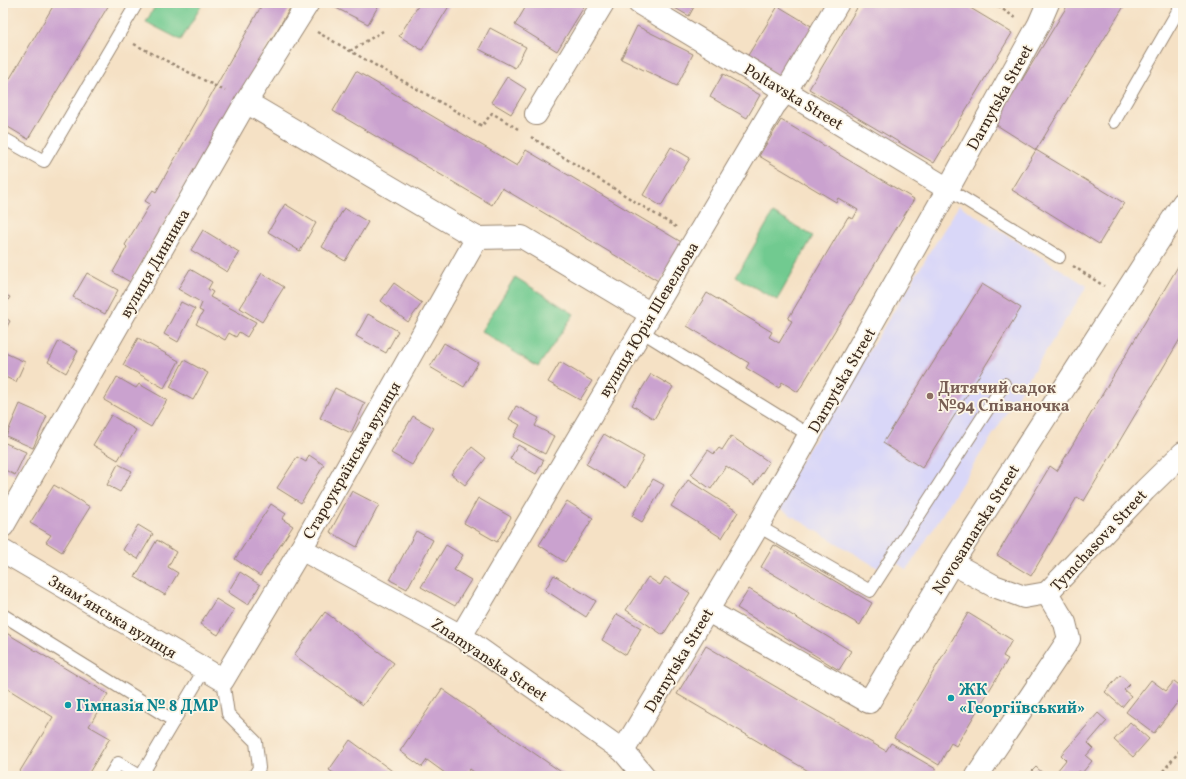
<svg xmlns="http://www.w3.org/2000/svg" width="1186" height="779" viewBox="0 0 1186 779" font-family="Vollkorn,serif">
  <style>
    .built { fill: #d9d7f8 }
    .green { fill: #71ca90; stroke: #567a57 }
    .building { fill: #caa2cf }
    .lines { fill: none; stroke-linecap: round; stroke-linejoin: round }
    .lane-casing { stroke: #988672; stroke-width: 14 }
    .street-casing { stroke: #988672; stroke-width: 24 }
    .path { stroke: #988672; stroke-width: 2.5; stroke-dasharray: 3 3; stroke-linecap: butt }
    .lane { stroke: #fff; stroke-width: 12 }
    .street { stroke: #fff; stroke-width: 22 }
    .education-dot { fill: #8d6e63; stroke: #fcf5e5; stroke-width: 1.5 }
    .culture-dot { fill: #0f9aa8; stroke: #fcf5e5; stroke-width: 1.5 }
    .labels { text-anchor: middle; stroke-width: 3.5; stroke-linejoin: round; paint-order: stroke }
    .street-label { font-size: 16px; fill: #3b2a1e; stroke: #fcf5e5 }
    .education-label { font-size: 16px; font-weight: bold; fill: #785e54; stroke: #fcf5e5; text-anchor: start }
    .culture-label { font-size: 16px; font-weight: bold; fill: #0d838f; stroke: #fcf5e5; text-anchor: start }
  </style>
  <rect width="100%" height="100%" fill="#fcf5e5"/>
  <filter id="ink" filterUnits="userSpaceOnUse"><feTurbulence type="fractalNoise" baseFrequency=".025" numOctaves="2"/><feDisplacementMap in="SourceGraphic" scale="8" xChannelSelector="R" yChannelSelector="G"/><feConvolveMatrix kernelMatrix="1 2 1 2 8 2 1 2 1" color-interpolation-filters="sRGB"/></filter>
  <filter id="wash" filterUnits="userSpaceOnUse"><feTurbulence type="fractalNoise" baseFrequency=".012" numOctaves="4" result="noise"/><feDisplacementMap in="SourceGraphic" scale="16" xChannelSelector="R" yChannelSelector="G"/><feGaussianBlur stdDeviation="0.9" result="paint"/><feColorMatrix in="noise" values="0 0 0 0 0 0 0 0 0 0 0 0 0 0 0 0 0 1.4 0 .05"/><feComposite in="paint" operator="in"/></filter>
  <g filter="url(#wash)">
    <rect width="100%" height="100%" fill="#f5e1c5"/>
    <!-- built -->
    <path class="built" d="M959 205 1087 286 907 570 886 556 878 568 774 505Z"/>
    <!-- green -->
    <g class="green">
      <path d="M157 3H203L181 40 146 22Z"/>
      <path d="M773 213 813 236 777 300 736 277Z"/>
      <path d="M515 277 574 314 538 367 481 331Z"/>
    </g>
    <g id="blocks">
      <!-- building -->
      <g class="building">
        <path d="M55 3H110L28 139 3 124V90Z"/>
        <path d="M263 3H293L130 282 113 272 127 247 125 245 150 204 145 201 153 190 156 192Z"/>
        <path d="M326 3H380L368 24Z"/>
        <path d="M420 3H451L422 50 399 36Z"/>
        <path d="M528 3H577L584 7 557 51 515 25Z"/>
        <path d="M666 3H696L689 16Z"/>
        <path d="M860 3H962L1012 33 934 163 809 89Z"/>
        <path d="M1069 3H1126L1036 150 995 124Z"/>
        <path d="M778 6 813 27 781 78 747 57Z"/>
        <path d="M637 26 693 54 677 86 621 59Z"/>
        <path d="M490 28 526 47 515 68 479 49Z"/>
        <path d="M356 71 517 166 526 150 683 243 660 282 502 188 492 205 333 111Z"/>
        <path d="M723 74 760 95 747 118 710 97Z"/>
        <path d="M507 77 526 89 511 114 491 102Z"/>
        <path d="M781 120 914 199 798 392 782 382 779 388 746 368 749 363 687 326 707 293 772 332 769 337 779 343 792 321 788 319 848 217 853 219 858 210 838 198 836 202 759 156Z"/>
        <path d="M671 147 690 158 661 206 643 195Z"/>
        <path d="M1036 150 1124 203 1099 244 1012 190Z"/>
        <path d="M285 204 316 223 300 251 268 232Z"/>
        <path d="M344 208 368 222 345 261 322 247Z"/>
        <path d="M203 230 239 252 227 272 191 250Z"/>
        <path d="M1183 258V334L1084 501 1077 497 1031 576 997 555 1050 466 1057 471Z"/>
        <path d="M190 269 212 282 208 289 213 292 210 297 256 322 247 337 239 332 236 337 229 333 225 340 196 324 203 312 199 310 202 303 178 289Z"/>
        <path d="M87 273 118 290 105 314 73 297Z"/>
        <path d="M262 273 284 287 262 322 240 308Z"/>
        <path d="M394 283 422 303 408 322 381 301Z"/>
        <path d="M982 284 1021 308 922 468 883 443Z"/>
        <path d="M3 294 10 297 3 309Z"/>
        <path d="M181 302 195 309 178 342 164 334Z"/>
        <path d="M368 314 398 331 386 353 356 336Z"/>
        <path d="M3 316 10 321 3 334Z"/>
        <path d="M138 338 179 361 164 388 123 365Z"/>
        <path d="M59 341 78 351 66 373 48 362Z"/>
        <path d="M444 343 478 363 464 387 430 367Z"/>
        <path d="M3 352 25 362 16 382 3 376Z"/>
        <path d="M184 360 208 373 193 400 170 387Z"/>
        <path d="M560 362 592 381 580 400 548 382Z"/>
        <path d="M651 374 673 387 654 419 632 405Z"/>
        <path d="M117 377 136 388 139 384 167 400 151 427 104 400Z"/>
        <path d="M335 388 365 403 351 433 320 418Z"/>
        <path d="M20 404 47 416 33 448 6 436Z"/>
        <path d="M516 406 539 418 535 426 554 436 545 454 513 437 520 425 509 419Z"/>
        <path d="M111 415 136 430 118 460 93 445Z"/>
        <path d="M413 416 434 428 412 465 391 453Z"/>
        <path d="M604 434 644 457 626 488 586 464Z"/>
        <path d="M731 436 769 462 754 485 726 466 711 489 691 475 708 450 714 454 719 448 722 450Z"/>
        <path d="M3 442 26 452 15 475 3 469Z"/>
        <path d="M518 445 544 460 536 474 510 459Z"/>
        <path d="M472 447 486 458 465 485 451 474Z"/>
        <path d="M309 455 324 465 301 503 277 488 297 457 306 462Z"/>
        <path d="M118 464 132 471 120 492 107 485Z"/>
        <path d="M653 479 664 485 642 522 632 516Z"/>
        <path d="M688 480 738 512 722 538 671 506Z"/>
        <path d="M54 485 90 507 62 552 46 542 51 535 30 523Z"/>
        <path d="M352 491 379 505 357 547 330 532Z"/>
        <path d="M478 498 511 517 497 542 464 523Z"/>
        <path d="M567 501 593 518 565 562 539 545Z"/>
        <path d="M271 504 286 514 282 519 293 526 260 576 235 559Z"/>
        <path d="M138 525 153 534 138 559 123 550Z"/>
        <path d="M416 531 433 540 407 589 390 580Z"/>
        <path d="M157 540 176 552 168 567 178 573 165 595 135 577Z"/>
        <path d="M446 545 463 555 454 570 471 580 455 606 421 587Z"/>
        <path d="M774 545 872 603 860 625 761 567Z"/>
        <path d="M240 572 260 585 248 605 228 592Z"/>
        <path d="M554 575 596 601 586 617 545 590Z"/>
        <path d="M648 577 660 585 665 577 690 593 663 635 626 610Z"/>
        <path d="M749 589 851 651 839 670 737 608Z"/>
        <path d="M216 599 234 610 218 635 200 624Z"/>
        <path d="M325 612 394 663 363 705 294 655Z"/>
        <path d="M968 613 1012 640 1003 656 1008 659 956 746 951 743 939 765 894 738Z"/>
        <path d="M617 614 641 628 626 655 602 640Z"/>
        <path d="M3 631 108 694 89 726 110 738 87 776H17L53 717 3 686Z"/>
        <path d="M706 646 886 751 891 743 936 769 931 776H817L677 694Z"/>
        <path d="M1120 675 1130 684 1124 690 1131 696 1122 707 1105 692Z"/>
        <path d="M1151 680 1166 691 1174 681 1183 688V695L1154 733 1126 712Z"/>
        <path d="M442 689 567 776H479L470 769 465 776H449L427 760 422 767 400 751Z"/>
        <path d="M1098 713 1107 721 1088 743 1093 748 1086 756 1092 761 1082 773 1079 771 1074 776H1062L1057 771 1066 760 1061 755Z"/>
        <path d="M1130 722 1149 739 1133 757 1114 740Z"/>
        <path d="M350 740 399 776H338L329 770Z"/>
        <path d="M1036 767 1046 776H1027Z"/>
      </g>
    </g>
  </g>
  <g filter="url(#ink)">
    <use href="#blocks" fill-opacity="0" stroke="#988672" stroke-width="1"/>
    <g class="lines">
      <defs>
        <g id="lane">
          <path d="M1114 122 1182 4"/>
          <path d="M3 138 44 161 137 3"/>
          <path d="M948 189 1059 257"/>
          <path d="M641 331 809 435"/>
          <path d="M758 526 870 591 1004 384"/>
          <path d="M3 615 174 721"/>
          <path d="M223 680 228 714 256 742 259 768 254 776"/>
          <path d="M110 776 118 763 140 776"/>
          <path d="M141 776 204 670"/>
        </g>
        <g id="street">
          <path d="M639 3 948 189"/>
          <path d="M246 102 477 238 522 237 651 314"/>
          <path d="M536 114 603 3"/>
          <path d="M3 526 246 102 308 3"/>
          <path d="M301 549 461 636 623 751 644 776"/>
          <path d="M3 551 223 680 301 549 477 238"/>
          <path d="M952 563 994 586 1024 597 1047 593"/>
          <path d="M708 611 869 702 952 563 1183 203"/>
          <path d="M461 636 774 106 786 91 838 3"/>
          <path d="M623 751 758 526 948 189 1039 24 1048 3"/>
          <path d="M977 776 1069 639 1065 623 1047 593 1145 490 1183 453"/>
        </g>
      </defs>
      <!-- lane casing -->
      <use href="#lane" class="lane-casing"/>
      <!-- street casing -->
      <use href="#street" class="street-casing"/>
      <!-- path -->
      <g class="path">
        <path d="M993 3 1016 18"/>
        <path d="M317 32 482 126 492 113 518 129"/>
        <path d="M134 44 225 91"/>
        <path d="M350 51 383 31"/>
        <path d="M531 137 676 227"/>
        <path d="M1073 266 1104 286"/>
        <path d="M1159 776 1183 747"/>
      </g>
      <!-- lane -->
      <use href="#lane" class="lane"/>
      <!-- street -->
      <use href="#street" class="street"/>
    </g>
  </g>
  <!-- markers -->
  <circle class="education-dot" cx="930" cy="396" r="4"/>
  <g class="culture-dot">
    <circle cx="951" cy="698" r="4"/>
    <circle cx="68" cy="705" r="4"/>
  </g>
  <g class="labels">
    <!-- street labels -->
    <g class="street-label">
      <text transform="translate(794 96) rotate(31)" y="6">Poltavska Street</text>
      <text transform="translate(999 97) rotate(-61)" y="6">Darnytska Street</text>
      <text transform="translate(154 263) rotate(-60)" y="6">вулиця Динника</text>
      <text transform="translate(648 319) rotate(-59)" y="6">вулиця Юрія Шевельова</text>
      <text transform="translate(841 380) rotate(-60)" y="6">Darnytska Street</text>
      <text transform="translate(351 460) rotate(-60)" y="6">Староукраїнська вулиця</text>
      <text transform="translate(975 529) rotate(-58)" y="6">Novosamarska Street</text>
      <text transform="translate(1098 540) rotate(-47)" y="6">Tymchasova Street</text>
      <text transform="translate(113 616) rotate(31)" y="6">Знамʼянська вулиця</text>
      <text transform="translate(490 659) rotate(34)" y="6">Znamyanska Street</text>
      <text transform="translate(678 660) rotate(-59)" y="6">Darnytska Street</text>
    </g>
    <!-- education labels -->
    <g class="education-label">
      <text x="938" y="393">Дитячий садок<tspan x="938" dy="18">№94 Співаночка</tspan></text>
    </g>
    <!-- culture labels -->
    <g class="culture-label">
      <text x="959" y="695">ЖК<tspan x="959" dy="18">«Георгіївський»</tspan></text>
      <text x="76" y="711">Гімназія № 8 ДМР</text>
    </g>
  </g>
  <!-- margin -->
  <rect width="1186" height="779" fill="none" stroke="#fcf5e5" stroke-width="16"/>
</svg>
